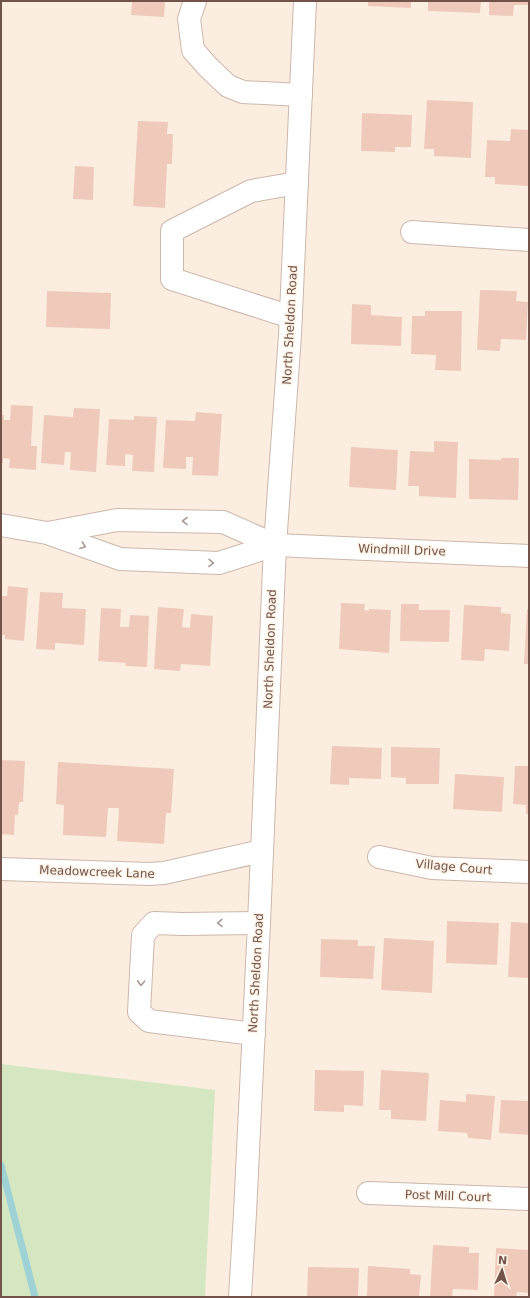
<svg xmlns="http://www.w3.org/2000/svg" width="530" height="1298" viewBox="0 0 530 1298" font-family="'DejaVu Sans',sans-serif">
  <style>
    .green { fill: #d5e7c1 }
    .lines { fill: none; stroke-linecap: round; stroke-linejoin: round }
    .stream { stroke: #9ed2d4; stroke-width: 7 }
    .building { fill: #efcaba }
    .minor-casing { stroke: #cdb7ac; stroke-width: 24 }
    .minor { stroke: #fff; stroke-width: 22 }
    .oneway { stroke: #aa9892 }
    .labels { text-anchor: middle; stroke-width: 3; stroke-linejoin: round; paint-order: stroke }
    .street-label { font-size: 12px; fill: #715349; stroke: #fef3e7 }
  </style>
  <rect width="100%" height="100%" fill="#fbeee1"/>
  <!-- green -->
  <path class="green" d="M1 1064 215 1090 205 1297H1Z"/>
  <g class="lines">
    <!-- stream -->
    <path class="stream" d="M1 1165 35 1297"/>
  </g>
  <!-- building -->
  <g class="building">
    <path d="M132 1H165L164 17 131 15Z"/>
    <path d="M368 1H411V8L368 6Z"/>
    <path d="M428 1H481L480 13 428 11Z"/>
    <path d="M489 1H529V5H514L513 16 489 15Z"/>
    <path d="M427 100 473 102 471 158 434 156V149H424Z"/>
    <path d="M362 113 412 115 411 147H395V152L361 151Z"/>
    <path d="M138 121 168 122 167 134H173L172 164H167L165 208 133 206Z"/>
    <path d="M511 129 529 130V186L495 184V177H485L487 140 510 141Z"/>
    <path d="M75 166 94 167 93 200 73 199Z"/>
    <path d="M480 290 517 291 516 301 528 302 526 340 501 339 500 351 477 350Z"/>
    <path d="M47 291 111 293 110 329 46 327Z"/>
    <path d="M352 304 371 305V315L402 317 401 346 351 344Z"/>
    <path d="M425 311H462L461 371 435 370 436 355 411 354 412 316H425Z"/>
    <path d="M11 405 33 406 31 446H37L36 470 9 468 10 459 3 458V463H1V415H4V420H10Z"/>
    <path d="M74 408 100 409 96 472 70 470 71 452H65L64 465 41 463 44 415 73 417Z"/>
    <path d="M196 412 222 414 218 476 192 475 193 457H186V469L163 468 166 420 195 421Z"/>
    <path d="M134 416 157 417 154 472 132 471 133 455 125 454V466L106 465 109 419 134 420Z"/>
    <path d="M434 441 458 442 456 498 419 496V486H408L410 451 434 452Z"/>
    <path d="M351 447 398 450 396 490 349 487Z"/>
    <path d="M501 458H519L518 500 469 499V459L501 460Z"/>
    <path d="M8 586 28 588 24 641 5 639V635H1V596H7Z"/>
    <path d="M40 592 63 593 62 608 86 609 84 645 55 643V650L36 649Z"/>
    <path d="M341 603 365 604 364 610 369 611V609L391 610 389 653 339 649Z"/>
    <path d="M401 604H419V610H450L449 642 400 641Z"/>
    <path d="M464 605 501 607V613L511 614 509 651 485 649 484 661 461 660Z"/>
    <path d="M158 607 184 609 182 627 190 628 191 614 213 616 210 666 181 664 180 671 154 669Z"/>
    <path d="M101 608 121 609 120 627H129L130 615 149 616 147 667 126 666V663L98 661Z"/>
    <path d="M527 609H529V664H524Z"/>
    <path d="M332 746 382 748 381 779 349 778V785L330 784Z"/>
    <path d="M391 747 440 748 439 784H406V778L391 777Z"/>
    <path d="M1 760 25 761 23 802H19L18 815H15L14 835 1 834Z"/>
    <path d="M58 762 174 769 171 813H166L164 844 117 841 119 808H108L106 837 63 835 64 805 56 804Z"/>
    <path d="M515 766H529V814H526V805L513 804Z"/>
    <path d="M455 774 504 777 502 812 453 809Z"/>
    <path d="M447 921 499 923 497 965 446 963Z"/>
    <path d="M511 922 529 923V978L508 977Z"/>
    <path d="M384 938 434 941 432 993 381 990Z"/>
    <path d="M321 939 358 940V946H375L373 979 320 977Z"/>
    <path d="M315 1070 364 1071 363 1106 344 1105V1112L314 1111Z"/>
    <path d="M381 1070 429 1073 426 1121 391 1119V1110H379Z"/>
    <path d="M466 1094 495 1096 491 1140 468 1138 467 1133 438 1131 440 1100 466 1102Z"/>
    <path d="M501 1100 529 1101V1135L499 1133Z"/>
    <path d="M433 1245 469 1247V1253H479L478 1290 453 1289 452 1297H430Z"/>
    <path d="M496 1248 529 1250V1293L517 1292 516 1297H494Z"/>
    <path d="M368 1266 410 1269V1274L421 1275 419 1297H367Z"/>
    <path d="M308 1267 359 1268 358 1297H307Z"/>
  </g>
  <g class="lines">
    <defs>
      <g id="minor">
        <path d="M195 1 189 19 193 50 208 67 228 86 243 92 301 95"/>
        <path d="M412 232 529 240"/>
        <path d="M291 317 172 279V231L251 191 297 183"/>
        <path d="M1 525 47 533 120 559 219 563 275 545 529 556"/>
        <path d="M48 533 117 520 223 522 275 545"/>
        <path d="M379 857 432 868 529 872"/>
        <path d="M1 869 149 874 164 873 262 851"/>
        <path d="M254 1034 149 1021 139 1012 143 935 154 923 182 924 259 923"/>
        <path d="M368 1193 529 1199"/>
        <path d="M240 1297 245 1213 259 923 275 545 290 335 305 1"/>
      </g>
    </defs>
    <!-- minor casing -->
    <use href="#minor" class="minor-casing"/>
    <!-- minor -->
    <use href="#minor" class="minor"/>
  </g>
  <!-- one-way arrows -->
  <defs><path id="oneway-chevron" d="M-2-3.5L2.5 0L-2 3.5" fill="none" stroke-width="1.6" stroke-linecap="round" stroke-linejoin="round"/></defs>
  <g class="oneway">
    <use href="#oneway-chevron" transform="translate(185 521) rotate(-179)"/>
    <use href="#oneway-chevron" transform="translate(83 546) rotate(20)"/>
    <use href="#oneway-chevron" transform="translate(211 563) rotate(2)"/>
    <use href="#oneway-chevron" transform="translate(220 923) rotate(179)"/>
    <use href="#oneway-chevron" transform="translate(141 983) rotate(93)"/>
  </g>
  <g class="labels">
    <!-- street labels -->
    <g class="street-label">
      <text transform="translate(290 325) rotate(-87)" y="4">North Sheldon Road</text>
      <text transform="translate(402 550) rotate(2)" y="4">Windmill Drive</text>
      <text transform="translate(270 649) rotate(-88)" y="4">North Sheldon Road</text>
      <text transform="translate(454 867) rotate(5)" y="4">Village Court</text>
      <text transform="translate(97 872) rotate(2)" y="4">Meadowcreek Lane</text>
      <text transform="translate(256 973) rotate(-87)" y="4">North Sheldon Road</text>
      <text transform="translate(448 1196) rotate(2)" y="4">Post Mill Court</text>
    </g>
  </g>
  <!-- border -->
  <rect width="530" height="1298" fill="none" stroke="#715349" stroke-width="4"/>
  <!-- north arrow -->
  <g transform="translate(502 1270) rotate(4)" stroke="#fef3e7" stroke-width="3" paint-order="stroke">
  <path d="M0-3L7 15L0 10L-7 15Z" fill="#715349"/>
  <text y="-6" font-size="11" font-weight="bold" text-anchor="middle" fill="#715349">N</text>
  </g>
</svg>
